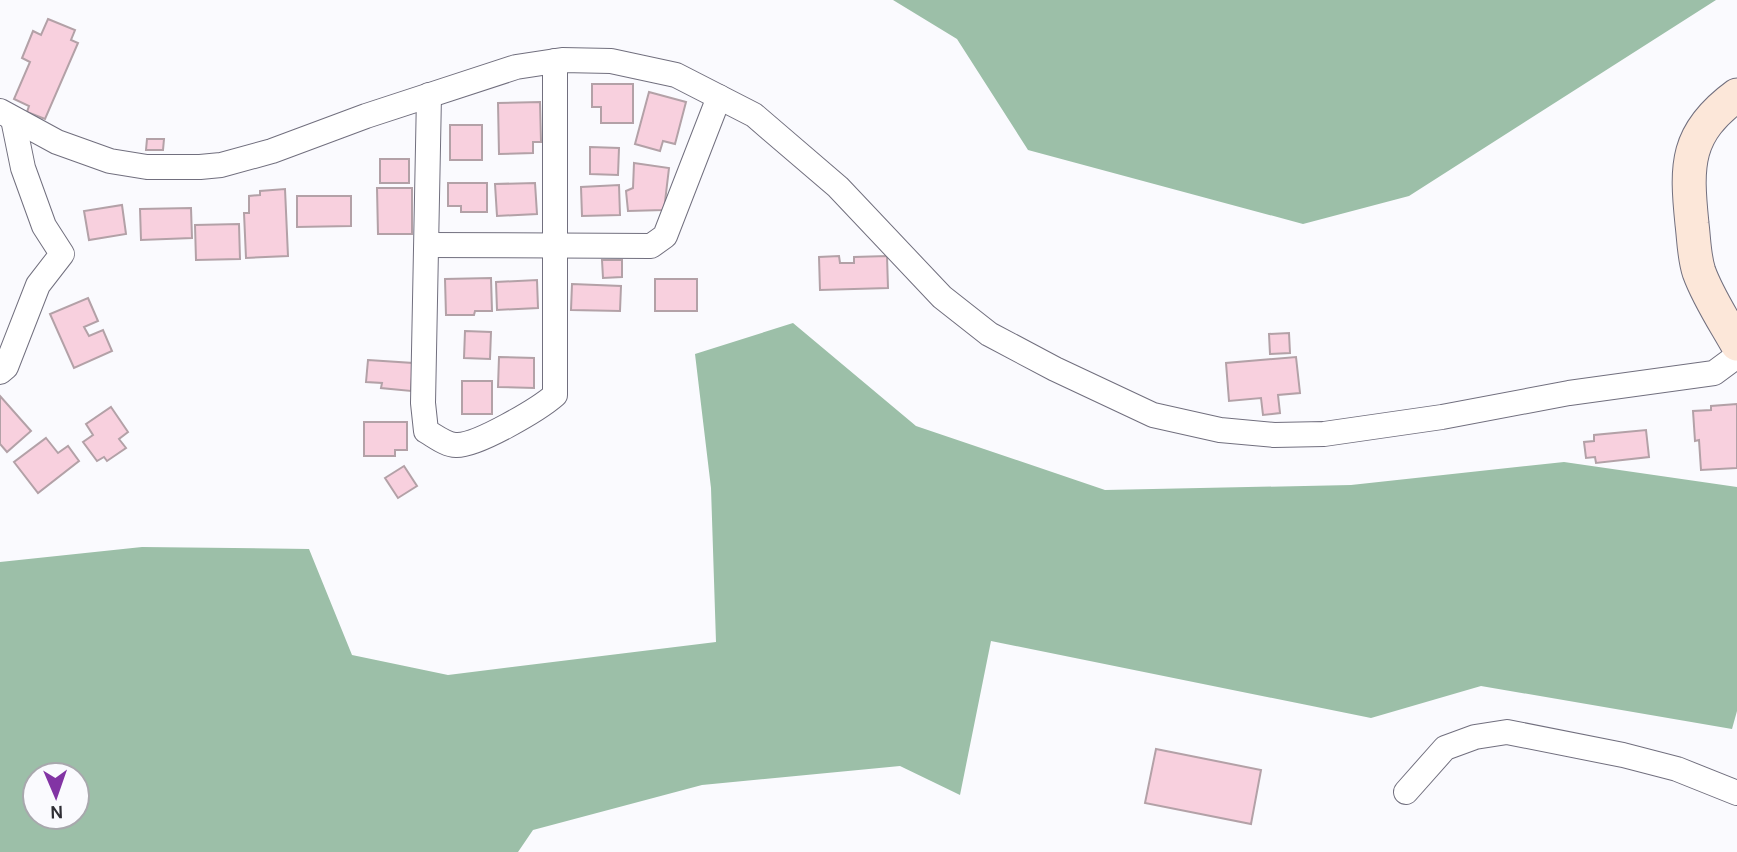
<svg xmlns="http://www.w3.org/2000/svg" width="1737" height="852" viewBox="0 0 1737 852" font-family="Karla,sans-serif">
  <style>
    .forest { fill: #9cbfa8; fill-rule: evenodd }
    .building { fill: #f8d0de; stroke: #b3a1a7; stroke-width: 2 }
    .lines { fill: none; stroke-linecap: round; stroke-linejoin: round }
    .street-casing { stroke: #716f7e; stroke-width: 26 }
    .secondary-casing { stroke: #716f7e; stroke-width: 35 }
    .street { stroke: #fff; stroke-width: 24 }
    .secondary { stroke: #fce7d9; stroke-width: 33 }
  </style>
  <rect width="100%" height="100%" fill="#fafafe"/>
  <!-- forest -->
  <g class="forest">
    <path d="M893 0H1716L1409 196 1303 224 1028 150 957 39Z"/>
    <path d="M793 323 916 426 1105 490 1351 485 1564 462 1737 487V711L1732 729 1481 686 1371 718 991 641 960 795 900 766 702 785 533 830 518 852H0V562L142 547 309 549 352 655 448 675 716 642 711 488 695 354ZM77 775V817H35V775Z"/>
  </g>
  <!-- building -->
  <g class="building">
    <path d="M48 19 75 30 71 40 78 43 45 119 27 112 29 106 14 99 30 62 22 58 33 31 41 35Z"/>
    <path d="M592 84H633V123H601V107H592Z"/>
    <path d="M649 92 686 102 675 144 663 141 660 151 635 144Z"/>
    <path d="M540 102 541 142H533V153L499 154 498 103Z"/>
    <rect x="450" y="125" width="32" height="35"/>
    <path d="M147 139H164L163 150H146Z"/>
    <path d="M590 147 619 148 618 175 590 174Z"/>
    <rect x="380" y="159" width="29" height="24"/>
    <path d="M634 163 669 168 664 210 628 211 626 191 633 188Z"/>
    <path d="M448 183H487V212H461V206H448Z"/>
    <path d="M535 183 537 214 497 216 495 184Z"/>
    <path d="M619 185 620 215 582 216 581 187Z"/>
    <path d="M377 188H412V234H378Z"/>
    <path d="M285 189 288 256 246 258 244 213H249V196L260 195V191Z"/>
    <path d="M297 196H351V226L297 227Z"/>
    <path d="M122 205 126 234 89 240 84 211Z"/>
    <path d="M191 208 192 238 141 240 140 209Z"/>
    <path d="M239 224 240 259 196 260 195 225Z"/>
    <path d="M839 256 840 263H854V257L887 256 888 288 820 290 819 257Z"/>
    <path d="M602 260H622V277L603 278Z"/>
    <path d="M491 278 492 311H475L474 315H446L445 279Z"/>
    <rect x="655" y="279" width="42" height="32"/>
    <path d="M537 280 538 308 497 310 496 282Z"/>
    <path d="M572 284 621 286 620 311 571 310Z"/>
    <path d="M88 298 98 321 84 327 89 336 103 330 112 351 74 368 50 314Z"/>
    <path d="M465 331 491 332 490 359 464 358Z"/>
    <path d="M1289 333 1290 353 1270 354 1269 334Z"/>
    <path d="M499 357 534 358V388L498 387Z"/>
    <path d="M1296 357 1300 393 1278 395 1280 413 1263 415 1261 398 1229 401 1226 363Z"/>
    <path d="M368 360 413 363 411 391 381 388 382 383 366 382Z"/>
    <rect x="462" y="381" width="30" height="33"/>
    <path d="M0 396 31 431 7 452 0 444Z"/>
    <path d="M1737 404V468L1701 470 1699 440 1695 441 1693 411 1711 410V406Z"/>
    <path d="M111 407 128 432 119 439 126 448 107 461 104 457 97 461 83 442 93 435 86 424Z"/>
    <path d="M364 422H407V450H395V456H364Z"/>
    <path d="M1646 430 1649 457 1596 463 1595 457 1586 458 1584 442 1594 441V435Z"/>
    <path d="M46 438 58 453 68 446 79 461 38 493 14 462Z"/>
    <path d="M404 466 417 486 398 498 385 478Z"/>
    <path d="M1156 749 1261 770 1251 824 1145 803Z"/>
  </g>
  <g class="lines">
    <defs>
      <g id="street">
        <path d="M429 95 423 403 426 431C435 436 446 445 456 445 477 446 539 409 555 395V61"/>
        <path d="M0 111 57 142 110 161 147 167H200L221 165 272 151 366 116 516 67 562 60 611 61 676 75 754 115 838 187 942 297 989 334 1055 369 1153 415 1220 430 1274 435 1324 434 1442 417 1569 393 1714 373 1737 356"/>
        <path d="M427 245 651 246 665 236 719 97"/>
        <path d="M0 372 6 367 38 285 62 254 44 226 23 168 13 119"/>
        <path d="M1406 792 1445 748 1475 737 1507 732 1623 755 1677 769 1737 793"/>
      </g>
      <path id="secondary" d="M1737 95C1685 133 1686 165 1692 224 1694 240 1694 257 1699 272 1708 297 1724 321 1737 344"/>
    </defs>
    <!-- street casing -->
    <use href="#street" class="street-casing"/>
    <!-- secondary casing -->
    <use href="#secondary" class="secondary-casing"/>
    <!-- street -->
    <use href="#street" class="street"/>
    <!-- secondary -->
    <use href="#secondary" class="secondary"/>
  </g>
  <!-- north arrow -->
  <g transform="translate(56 796) rotate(178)"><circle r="33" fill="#fafafe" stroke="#a8a8ad" stroke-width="2"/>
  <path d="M0-5L12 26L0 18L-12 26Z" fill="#8234a4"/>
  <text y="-10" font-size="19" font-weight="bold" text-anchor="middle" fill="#2e2d34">N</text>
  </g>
</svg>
